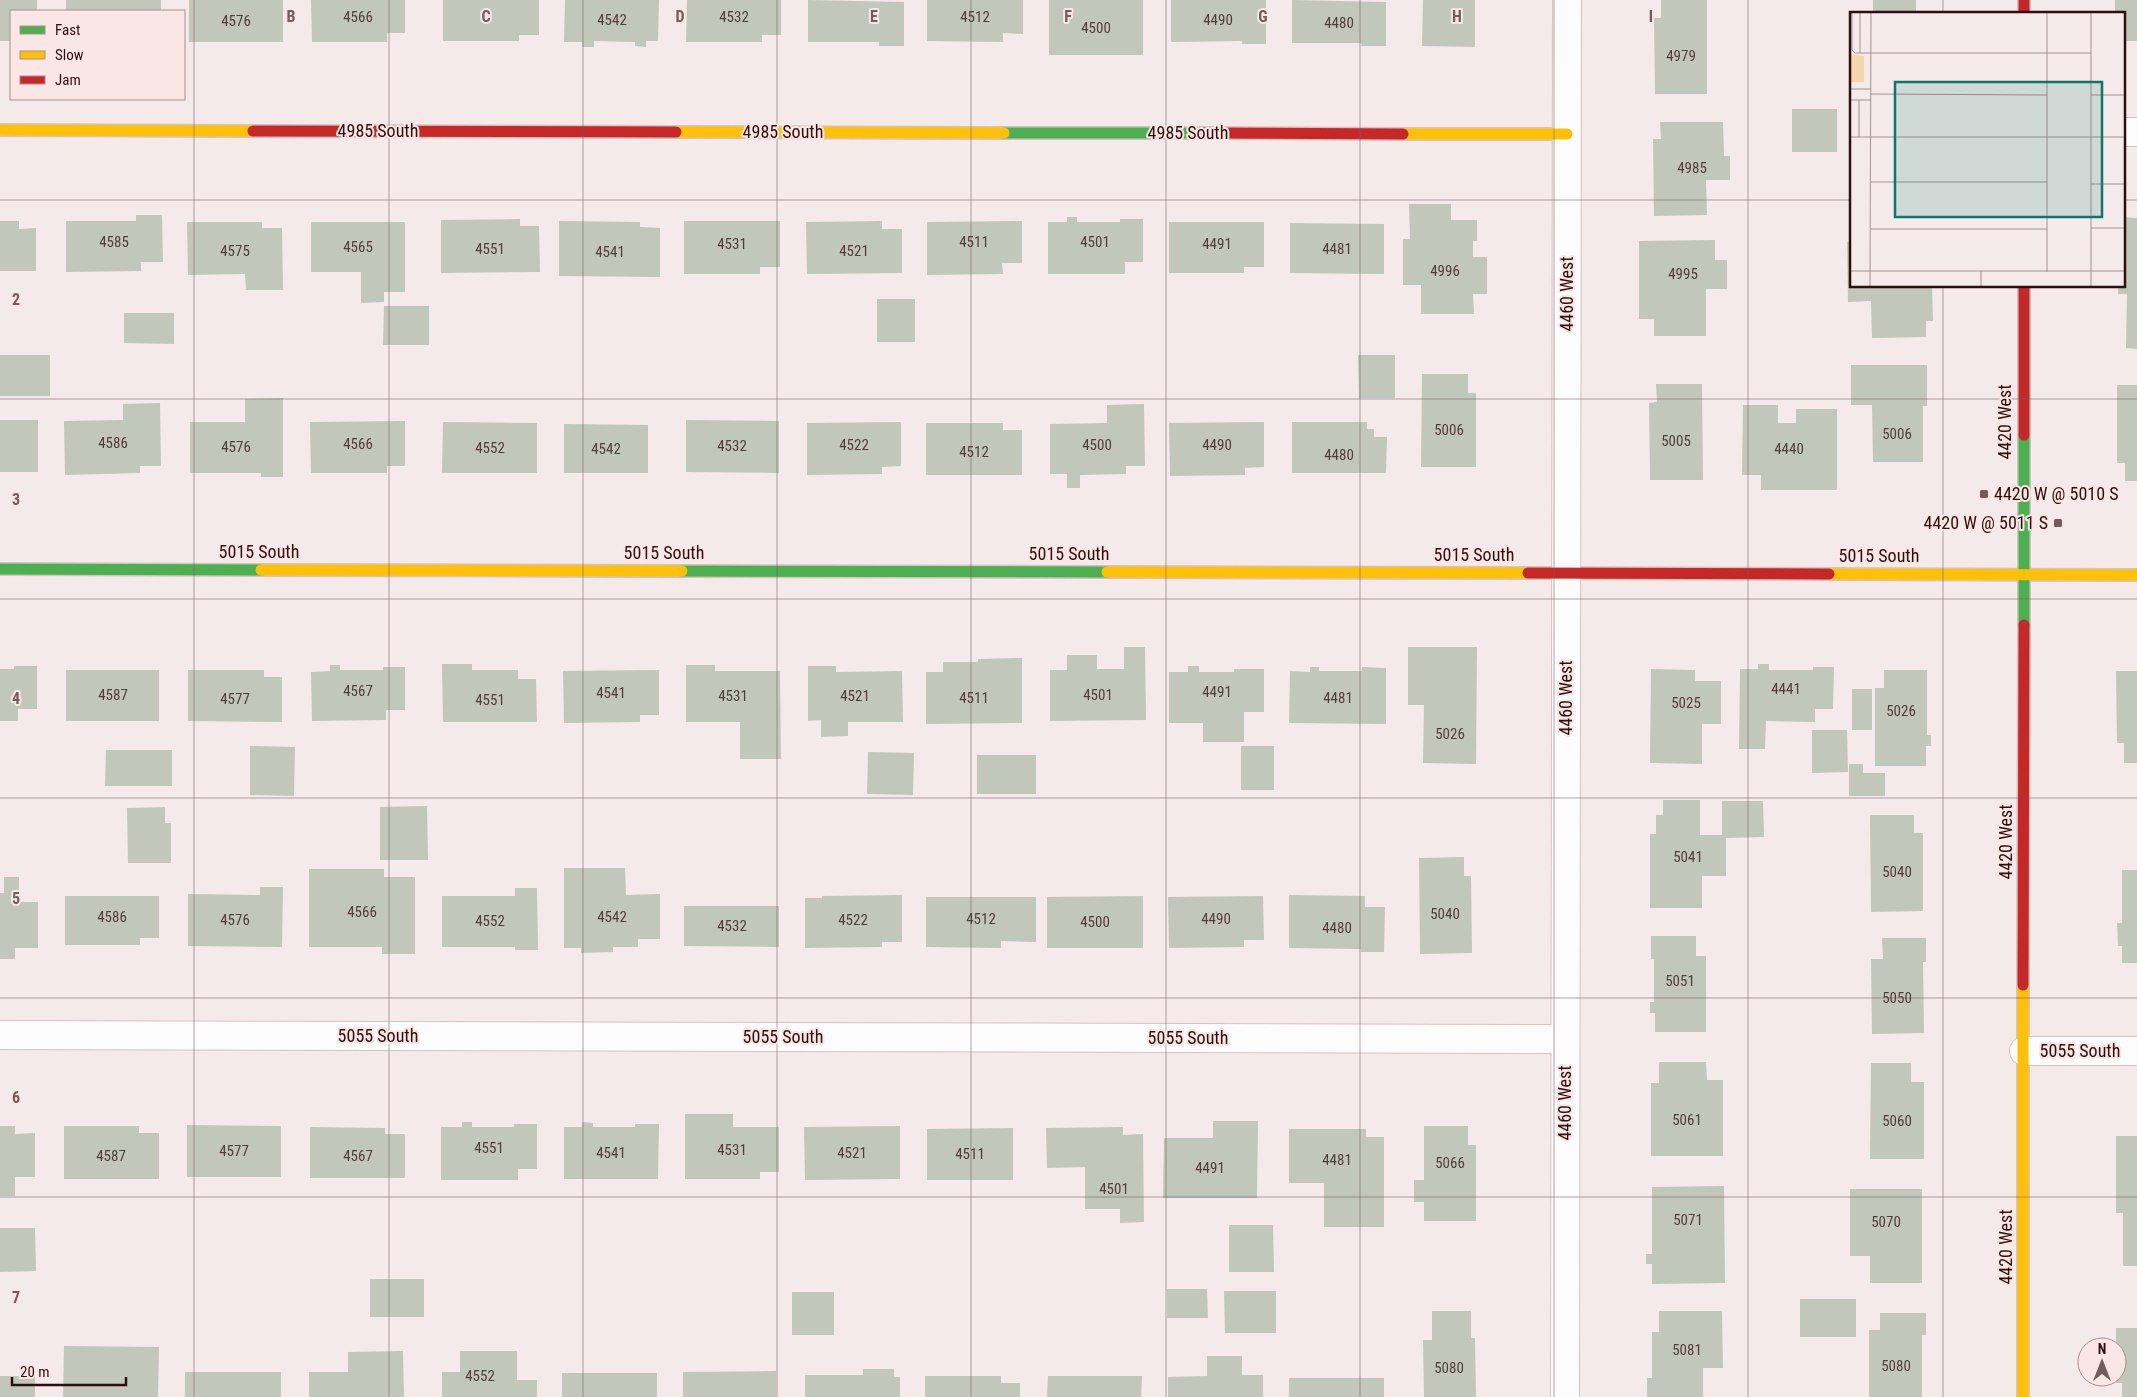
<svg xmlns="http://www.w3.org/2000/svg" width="2137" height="1397" viewBox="0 0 2137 1397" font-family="'Roboto Condensed',sans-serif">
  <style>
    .building { fill: #c1c7bb }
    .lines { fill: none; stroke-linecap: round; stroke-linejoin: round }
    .street-casing { stroke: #d7c2c2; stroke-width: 30 }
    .fast-casing { stroke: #d7c2c2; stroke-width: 14 }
    .slow-casing { stroke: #d7c2c2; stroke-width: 14 }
    .jam-casing { stroke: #d7c2c2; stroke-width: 14 }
    .street { stroke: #fdfcfc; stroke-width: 28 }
    .fast { stroke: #4caf50; stroke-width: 11 }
    .slow { stroke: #ffc107; stroke-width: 11 }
    .jam { stroke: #c62828; stroke-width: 11 }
    .grid { fill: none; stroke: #735c5c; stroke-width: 1; stroke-opacity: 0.55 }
    .poi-dot { fill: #735c5c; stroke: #f9e6e5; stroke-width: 2 }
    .labels { text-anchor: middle; stroke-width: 4; stroke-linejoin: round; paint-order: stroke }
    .number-label { font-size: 15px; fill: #533d3a }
    .street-label { font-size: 18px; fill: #2e0f0f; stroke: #f9e6e5 }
    .poi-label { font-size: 18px; fill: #2e0f0f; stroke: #f9e6e5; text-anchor: start }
    .inset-road { fill: none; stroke: #a59292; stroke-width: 1 }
    .view { fill: #0f766e; fill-opacity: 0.15; stroke: #0f766e; stroke-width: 2.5 }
    .inset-edge { fill: none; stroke: #2e0f0f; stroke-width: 2.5 }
    .grid-label { font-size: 16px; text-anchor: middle; font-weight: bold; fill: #735c5c; stroke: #f9e6e5; stroke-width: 4; stroke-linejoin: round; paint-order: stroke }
  </style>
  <rect width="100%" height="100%" fill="#f4eaea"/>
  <!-- building -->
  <g class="building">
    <path d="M0 0H37V11H11V41H0Z"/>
    <rect x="66" y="0" width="95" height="11"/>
    <rect x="189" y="0" width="94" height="42"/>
    <path d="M311 0H405V33H387V42H312Z"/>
    <path d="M443 0H539V35H519V41H443Z"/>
    <path d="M565 0H659L658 41H646V47L635 46V42L594 41V47H582V42H564Z"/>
    <path d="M687 0H781V35H762V42H686Z"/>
    <path d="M808 0 904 2V46H879V42H808Z"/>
    <path d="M927 0H1023V34L1003 33V42L927 41Z"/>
    <rect x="1049" y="0" width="94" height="55"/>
    <path d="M1171 0H1266V44H1242V41L1171 42Z"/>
    <path d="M1292 0 1386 2V46H1362L1361 43H1292Z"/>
    <path d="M1423 0H1475V47L1422 46Z"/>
    <path d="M1661 0H1707V94H1655L1654 18H1661Z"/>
    <rect x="1873" y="0" width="43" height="14"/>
    <path d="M2115 0H2137V41H2123V14H2115Z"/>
    <rect x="1792" y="109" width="45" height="43"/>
    <path d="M1660 122H1723L1724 156H1730V180H1706L1707 215 1654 216 1653 139H1661Z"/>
    <path d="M1409 204H1451V220H1477V241H1473V257H1487V294H1473L1474 314H1421V285H1403V239H1410Z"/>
    <path d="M136 215H162L163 262H141V271L66 272V221H136Z"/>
    <path d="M1067 217H1077V222H1120V219H1143V262H1125V274H1048V222H1067Z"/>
    <path d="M2123 217 2137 218V349L2126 348 2127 294H2118V286H2123Z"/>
    <path d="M520 219V226H539L540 272 441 273V220Z"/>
    <path d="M0 221H19V229L36 228V271H0Z"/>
    <path d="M559 221 640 222V227L660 228V277L559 276Z"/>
    <path d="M684 221H780V267H760V274H684Z"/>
    <path d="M882 221V229H902V273L807 274 806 222Z"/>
    <path d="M1022 221V263H1002L1003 274 927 275V222Z"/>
    <path d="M187 222H262V228H282L283 290H246L245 274 188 275Z"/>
    <path d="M311 222H405V292H384V302L361 303V272H311Z"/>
    <path d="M1169 222H1264V267H1244V273H1169Z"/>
    <path d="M1290 223 1384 224V274L1290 273Z"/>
    <path d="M1715 240V260H1727V289H1706V336H1654V319H1639V241Z"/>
    <path d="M1847 242H1851V286H1932L1933 321H1926V337L1872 338 1871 301 1848 302Z"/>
    <rect x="877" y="299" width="38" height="43"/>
    <path d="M384 306H429V345H383Z"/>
    <path d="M124 313H174V344L124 343Z"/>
    <rect x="0" y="355" width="50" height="41"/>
    <path d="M1358 355H1395V398H1359Z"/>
    <path d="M1851 365H1927V406H1923V462H1873L1872 405H1851Z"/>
    <path d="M1422 374H1468V393H1476V467H1421Z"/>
    <path d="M1656 384H1702L1703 480H1650L1649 403 1657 402Z"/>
    <path d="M2117 385H2137V481H2125V463H2117Z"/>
    <path d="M283 398V477H261V473H190V422H245V399Z"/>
    <path d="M160 403 161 466H140V473L65 475 64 421 123 420V404Z"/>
    <path d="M1144 404 1145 466H1126V474L1080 475V488H1067V474H1050V424L1107 423V405Z"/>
    <path d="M1743 405H1778V423H1796V409H1837V490H1761V475H1742Z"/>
    <rect x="0" y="420" width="38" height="52"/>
    <path d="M686 420 779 421V473L686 472Z"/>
    <path d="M405 421V466H387V473H311L310 422Z"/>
    <path d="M443 422 537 423V473H442Z"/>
    <path d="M901 422V466L882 467V474L807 475V423Z"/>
    <path d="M1264 422V467L1245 468V475L1170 476 1169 423Z"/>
    <path d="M1292 422H1367V429H1374V437H1387L1386 473H1292Z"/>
    <path d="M926 423H1003V430H1022V475H926Z"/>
    <path d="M564 424 648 425V473H564Z"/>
    <path d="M1124 647H1145L1146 720 1050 721V670H1067V655H1097V669H1124Z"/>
    <path d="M1408 647H1477L1476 764 1423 763 1424 705H1408Z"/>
    <path d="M1022 658V723L926 724V672H943V662H978V659Z"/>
    <path d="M442 664H472V670H518V679H536L537 722H443Z"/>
    <path d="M1758 664H1769V670H1813V667H1834L1833 709H1815V722L1766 721 1765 749H1739L1740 669H1758Z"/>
    <path d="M330 665H340V670H383V667H405V710H386V720L312 721 311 672 330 671Z"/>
    <path d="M686 665H715V671H780L781 759H740V722H686Z"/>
    <path d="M14 666H37V709H18V721H0V669H14Z"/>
    <path d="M808 666H836V672L902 671 903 722H848V736L821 737V720L808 721Z"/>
    <path d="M1188 666H1199V672H1234V669H1264V712H1244V742H1203V723H1169V672H1188Z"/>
    <path d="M1310 667H1319V671H1362V667L1386 668V724L1289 723 1290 671 1310 672Z"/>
    <path d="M1651 669 1695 670V681H1721V724H1702V764L1650 763Z"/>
    <rect x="66" y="670" width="93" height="51"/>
    <path d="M188 670H264V677H282V722L188 721Z"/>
    <path d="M659 670V715H640V722L564 723 563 671Z"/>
    <path d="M1884 670H1927V735H1931V746H1926V766H1875V688H1884Z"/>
    <path d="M2116 671H2137V763H2124V743H2117Z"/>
    <rect x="1852" y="689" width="20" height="41"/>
    <path d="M1812 730H1847L1848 772 1812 773Z"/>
    <path d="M250 746 295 747 294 796 250 795Z"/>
    <rect x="1241" y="746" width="33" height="44"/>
    <path d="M106 750H172V786H105Z"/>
    <path d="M868 752 914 753 913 795 867 794Z"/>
    <rect x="977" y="755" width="59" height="39"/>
    <path d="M1849 764H1863V773H1885V796H1849Z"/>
    <path d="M1663 800H1700V835H1722V801H1763L1764 837 1726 838V876H1702V908H1650V834H1656V815H1663Z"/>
    <path d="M427 806 428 860H380V807Z"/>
    <path d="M165 807V823H171V863H128L127 808Z"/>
    <path d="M1870 815H1914V833H1923V911L1871 912Z"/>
    <path d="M1464 857V876H1471L1472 953 1420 954 1419 858Z"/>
    <path d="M564 868H625L626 895 660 894V939H638V947H613V952L581 953V948H564Z"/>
    <path d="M309 869H384V877H415V954H382V947H309Z"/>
    <path d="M2122 870H2137V963H2122V946H2118L2117 923H2122Z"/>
    <path d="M4 877H19V902H38V948H15V959H0V893H4Z"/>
    <path d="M260 887H283L282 947 188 946V894L260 895Z"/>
    <path d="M515 888H537L538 950H515V947H442V896H515Z"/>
    <path d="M902 895V942H882V947L805 948V898H822V896Z"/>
    <path d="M1289 895 1365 896V907H1385L1384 952H1361V949L1289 948Z"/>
    <path d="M65 896H159V938H140V945H65Z"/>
    <path d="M1143 896V948H1047V897Z"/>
    <path d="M1263 896 1264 940H1244V947L1169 948 1168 897Z"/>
    <path d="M926 897H1036V942L1001 941V948L926 947Z"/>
    <path d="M684 906H779V947L684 946Z"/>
    <path d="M1651 936H1696V956H1706V1032H1655V1013H1650V1002H1654V959H1651Z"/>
    <path d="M1882 938H1926V962H1923L1924 1033 1872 1034 1871 959H1883Z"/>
    <path d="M1659 1062H1706L1707 1080H1723V1156H1651V1083H1659Z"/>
    <path d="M1871 1063H1911V1082H1924V1159H1870Z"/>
    <path d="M685 1114H733V1127H779V1172H760V1179H685Z"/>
    <path d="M1213 1121H1258L1257 1198H1163L1164 1138H1213Z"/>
    <path d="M462 1122H472V1127H514V1124H537V1169H518V1180H441V1127H462Z"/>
    <path d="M582 1122 593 1123V1127H635V1124H659L658 1179H564V1127H582Z"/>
    <path d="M187 1125 281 1126V1177H187Z"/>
    <path d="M0 1126H15V1134L35 1133V1177H15V1196H0Z"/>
    <path d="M64 1126H139V1133H159V1179H64Z"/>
    <path d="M900 1126V1179L805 1180 804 1127Z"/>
    <path d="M1424 1126H1468V1145H1476V1221H1424V1202H1414V1180H1424Z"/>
    <path d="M310 1127 385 1128V1134H405V1178H310Z"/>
    <path d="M1123 1127V1135L1143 1134 1144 1222 1120 1223V1209H1085V1167L1047 1168 1046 1128Z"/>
    <path d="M1013 1128V1180H927V1129Z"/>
    <path d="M1289 1129H1366V1137H1384V1227H1324V1183H1289Z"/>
    <path d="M2116 1136H2137V1266H2123V1213H2116Z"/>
    <path d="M1724 1186 1725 1283 1652 1284V1264H1646V1254H1652V1187Z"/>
    <path d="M1850 1189H1922V1283H1870V1256H1850Z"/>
    <path d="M1229 1225H1273L1274 1272H1229Z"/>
    <path d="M0 1228H35L36 1271 0 1272Z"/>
    <rect x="370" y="1279" width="54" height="38"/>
    <path d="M1167 1289H1207L1208 1318H1167Z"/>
    <path d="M1224 1291H1276V1333H1225Z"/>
    <rect x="792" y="1292" width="42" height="43"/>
    <rect x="1800" y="1299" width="56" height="38"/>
    <path d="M1432 1311H1471V1338H1475L1476 1397H1424L1423 1340H1432Z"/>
    <path d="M1659 1311H1722L1723 1368H1703V1397H1647V1378H1652V1332H1659Z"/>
    <path d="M1880 1313H1926V1335H1922V1397H1869V1330H1880Z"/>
    <path d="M2116 1328H2137V1397H2122V1383H2116Z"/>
    <path d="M64 1346 159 1347 158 1397H63Z"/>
    <path d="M403 1351 404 1397H309V1372H348V1352Z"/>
    <path d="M460 1351H517V1380H537V1397H442V1372H460Z"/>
    <path d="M1207 1356H1242V1375H1263V1397H1168V1377L1207 1376Z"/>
    <path d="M863 1369H894V1377H900V1397H805V1375H863Z"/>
    <path d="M776 1371V1397H683V1372Z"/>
    <rect x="185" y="1372" width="96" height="25"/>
    <rect x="562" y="1373" width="95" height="24"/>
    <rect x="0" y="1376" width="35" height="21"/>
    <path d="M925 1376H1001V1383H1020V1397H925Z"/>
    <path d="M1048 1376H1142L1141 1397H1047Z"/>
    <rect x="1289" y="1378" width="95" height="19"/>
  </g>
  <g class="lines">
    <defs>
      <g id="street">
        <path d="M2123 132H2137"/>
        <path d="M0 1035 1565 1039"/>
        <path d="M2024 1051H2137"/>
        <path d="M1565 1397 1567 0"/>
      </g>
      <g id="fast">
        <path d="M1004 133H1204"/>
        <path d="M0 569 261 570"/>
        <path d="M682 571 1107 572"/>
        <path d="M2024 625V435"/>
      </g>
      <g id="slow">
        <path d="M0 130 253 131"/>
        <path d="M676 132 1004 133"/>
        <path d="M1403 134H1567"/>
        <path d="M261 570 682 571"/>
        <path d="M1107 572 1528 573"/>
        <path d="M1829 574 2137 575"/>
        <path d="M2023 1397V985"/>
      </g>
      <g id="jam">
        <path d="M2024 0V14"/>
        <path d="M253 131 676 132"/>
        <path d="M1204 133 1403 134"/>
        <path d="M2024 435V286"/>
        <path d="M1528 573 1829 574"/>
        <path d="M2023 985 2024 625"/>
      </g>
    </defs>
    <!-- street casing -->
    <use href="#street" class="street-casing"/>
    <!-- fast casing -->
    <use href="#fast" class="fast-casing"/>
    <!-- slow casing -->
    <use href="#slow" class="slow-casing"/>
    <!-- jam casing -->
    <use href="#jam" class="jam-casing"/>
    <!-- street -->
    <use href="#street" class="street"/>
    <!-- fast -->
    <use href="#fast" class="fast"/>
    <!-- slow -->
    <use href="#slow" class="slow"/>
    <!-- jam -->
    <use href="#jam" class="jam"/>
  </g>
  <!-- grid -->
  <path class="grid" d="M194 0V1397M389 0V1397M583 0V1397M777 0V1397M971 0V1397M1166 0V1397M1360 0V1397M1554 0V1397M1748 0V1397M1943 0V14M0 200H1851M2123 200H2137M1943 286V1397M0 399H2137M0 599H2137M0 798H2137M0 998H2137M0 1197H2137"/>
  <!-- markers -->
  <g class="poi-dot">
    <rect x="1979" y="489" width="10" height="10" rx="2.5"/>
    <rect x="2053" y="518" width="10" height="10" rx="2.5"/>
  </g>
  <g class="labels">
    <!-- number labels -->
    <g class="number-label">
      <text x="358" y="22">4566</text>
      <text x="734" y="22">4532</text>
      <text x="975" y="22">4512</text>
      <text x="612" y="25">4542</text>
      <text x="1218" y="25">4490</text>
      <text x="236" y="26">4576</text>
      <text x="1339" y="28">4480</text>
      <text x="1096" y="33">4500</text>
      <text x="1681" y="61">4979</text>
      <text x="1692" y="173">4985</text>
      <text x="114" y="247">4585</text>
      <text x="974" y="247">4511</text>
      <text x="1095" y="247">4501</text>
      <text x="732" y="249">4531</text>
      <text x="1217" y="249">4491</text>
      <text x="358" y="252">4565</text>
      <text x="490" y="254">4551</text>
      <text x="1337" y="254">4481</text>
      <text x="235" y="256">4575</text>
      <text x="854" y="256">4521</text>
      <text x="610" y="257">4541</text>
      <text x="1445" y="276">4996</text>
      <text x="1683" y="279">4995</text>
      <text x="1449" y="435">5006</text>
      <text x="1897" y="439">5006</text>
      <text x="1676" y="446">5005</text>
      <text x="113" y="448">4586</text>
      <text x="358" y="449">4566</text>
      <text x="854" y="450">4522</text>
      <text x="1097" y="450">4500</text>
      <text x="1217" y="450">4490</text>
      <text x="732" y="451">4532</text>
      <text x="236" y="452">4576</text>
      <text x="490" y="453">4552</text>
      <text x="606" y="454">4542</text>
      <text x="1789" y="454">4440</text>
      <text x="974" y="457">4512</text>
      <text x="1339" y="460">4480</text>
      <text x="1786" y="694">4441</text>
      <text x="358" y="696">4567</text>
      <text x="1217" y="697">4491</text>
      <text x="611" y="698">4541</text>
      <text x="113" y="700">4587</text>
      <text x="1098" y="700">4501</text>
      <text x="733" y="701">4531</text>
      <text x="855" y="701">4521</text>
      <text x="974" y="703">4511</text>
      <text x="1338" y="703">4481</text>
      <text x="235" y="704">4577</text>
      <text x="490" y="705">4551</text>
      <text x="1686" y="708">5025</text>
      <text x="1901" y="716">5026</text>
      <text x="1450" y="739">5026</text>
      <text x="1688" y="862">5041</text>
      <text x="1897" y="877">5040</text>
      <text x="362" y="917">4566</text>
      <text x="1445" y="919">5040</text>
      <text x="112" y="922">4586</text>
      <text x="612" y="922">4542</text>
      <text x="981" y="924">4512</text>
      <text x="1216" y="924">4490</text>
      <text x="235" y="925">4576</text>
      <text x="853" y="925">4522</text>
      <text x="490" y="926">4552</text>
      <text x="1095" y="927">4500</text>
      <text x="732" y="931">4532</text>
      <text x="1337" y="933">4480</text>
      <text x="1680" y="986">5051</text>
      <text x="1897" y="1003">5050</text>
      <text x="1687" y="1125">5061</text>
      <text x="1897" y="1126">5060</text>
      <text x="489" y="1153">4551</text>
      <text x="732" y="1155">4531</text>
      <text x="234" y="1156">4577</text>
      <text x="611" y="1158">4541</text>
      <text x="852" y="1158">4521</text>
      <text x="970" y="1159">4511</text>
      <text x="111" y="1161">4587</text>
      <text x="358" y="1161">4567</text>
      <text x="1337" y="1165">4481</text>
      <text x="1450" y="1168">5066</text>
      <text x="1210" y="1173">4491</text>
      <text x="1114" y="1194">4501</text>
      <text x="1688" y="1225">5071</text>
      <text x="1886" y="1227">5070</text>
      <text x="1687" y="1355">5081</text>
      <text x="1896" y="1371">5080</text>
      <text x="1449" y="1373">5080</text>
      <text x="480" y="1381">4552</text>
    </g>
    <!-- street labels -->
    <g class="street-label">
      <text x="378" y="137">4985 South</text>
      <text x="783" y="138">4985 South</text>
      <text x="1188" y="139">4985 South</text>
      <text transform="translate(1567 294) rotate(-90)" y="6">4460 West</text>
      <text transform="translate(2005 422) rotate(-90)" y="6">4420 West</text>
      <text x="259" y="558">5015 South</text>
      <text x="664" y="559">5015 South</text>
      <text x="1069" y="560">5015 South</text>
      <text x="1474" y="561">5015 South</text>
      <text x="1879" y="562">5015 South</text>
      <text transform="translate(1566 698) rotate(-90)" y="6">4460 West</text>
      <text transform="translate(2006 842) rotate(-90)" y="6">4420 West</text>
      <text x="378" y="1042">5055 South</text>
      <text x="783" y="1043">5055 South</text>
      <text x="1188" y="1044">5055 South</text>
      <text x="2080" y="1057">5055 South</text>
      <text transform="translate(1565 1103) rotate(-90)" y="6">4460 West</text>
      <text transform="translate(2006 1247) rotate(-90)" y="6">4420 West</text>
    </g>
    <!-- poi labels -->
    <g class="poi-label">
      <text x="1994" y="500">4420 W @ 5010 S</text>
      <text x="2048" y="529" text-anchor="end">4420 W @ 5011 S</text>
    </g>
  </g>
  <!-- overview -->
  <g transform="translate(1850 12)">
    <rect width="275" height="275" fill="#f4eaea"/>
    <path d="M0 42 14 44V70H0Z" fill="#f2d7ae"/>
    <path class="inset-road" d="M2 0V38L5 41H241M10 41V0M0 77H21M21 82 197 83M241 83H275M0 88H21M9 88V125M0 125H275M21 170H197M241 172H275M241 216H275M21 217H197M0 259H275M197 260V0M20 275 21 0M131 275V259M241 275V0"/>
    <path class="view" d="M45 70H252V205H45Z"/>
    <rect width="275" height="275" class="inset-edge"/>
  </g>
  <g class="grid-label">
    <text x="291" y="22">B</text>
    <text x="486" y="22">C</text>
    <text x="680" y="22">D</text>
    <text x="874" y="22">E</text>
    <text x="1068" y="22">F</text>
    <text x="1263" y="22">G</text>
    <text x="1457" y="22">H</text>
    <text x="1651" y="22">I</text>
    <text x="16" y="305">2</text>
    <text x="16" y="505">3</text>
    <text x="16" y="704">4</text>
    <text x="16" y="904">5</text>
    <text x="16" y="1103">6</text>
    <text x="16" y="1303">7</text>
  </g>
  <!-- legend -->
  <rect x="10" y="10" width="175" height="90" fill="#f9e6e5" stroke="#a8908f"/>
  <rect x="20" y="26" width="25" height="8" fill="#4caf50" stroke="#a8908f"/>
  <text x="55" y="35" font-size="15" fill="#2e0f0f">Fast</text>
  <rect x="20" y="51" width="25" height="8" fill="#ffc107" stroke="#a8908f"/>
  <text x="55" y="60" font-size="15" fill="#2e0f0f">Slow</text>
  <rect x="20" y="76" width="25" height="8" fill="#c62828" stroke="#a8908f"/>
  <text x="55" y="85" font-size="15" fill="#2e0f0f">Jam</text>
  <!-- north arrow -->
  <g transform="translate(2102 1362)"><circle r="24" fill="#f9e6e5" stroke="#a8908f"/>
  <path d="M0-4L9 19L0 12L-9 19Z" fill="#735c5c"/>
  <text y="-8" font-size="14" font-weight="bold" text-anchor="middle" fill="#2e0f0f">N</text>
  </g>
  <!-- scale -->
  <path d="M12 1377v8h114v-8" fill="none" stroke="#2e0f0f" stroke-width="2.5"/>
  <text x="20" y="1377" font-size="15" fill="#2e0f0f" stroke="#f9e6e5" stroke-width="4" paint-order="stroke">20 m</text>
</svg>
